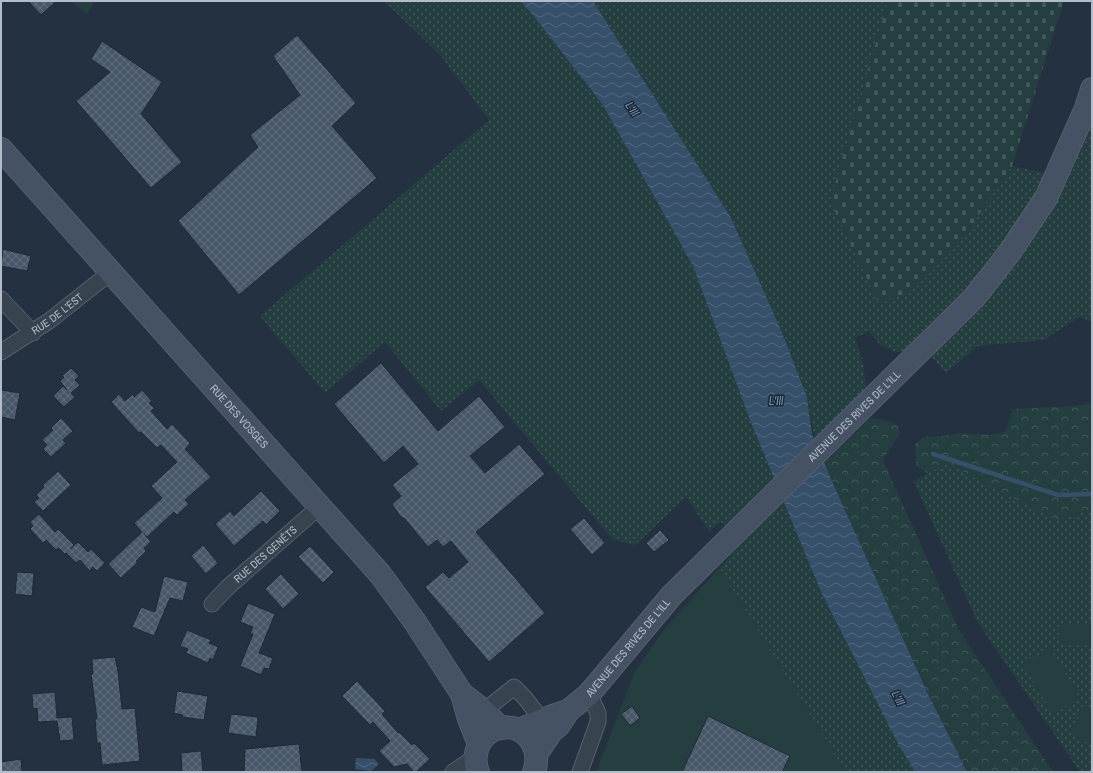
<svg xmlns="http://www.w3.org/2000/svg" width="1093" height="773" viewBox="0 0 1093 773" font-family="'Archivo Narrow',sans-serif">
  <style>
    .grass { fill: url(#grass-dots) }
    .forest { fill: url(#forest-crowns) }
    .cemetery { fill: url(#cemetery-stones) }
    .garden { fill: #253f40 }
    .water { fill: url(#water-waves) }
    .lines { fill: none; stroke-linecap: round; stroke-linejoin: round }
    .stream { stroke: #37506a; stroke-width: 4.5 }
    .building { fill: url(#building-cross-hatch); stroke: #1e2a36 }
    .street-casing { stroke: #55606d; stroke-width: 17 }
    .secondary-casing { stroke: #55606d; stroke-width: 24 }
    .street { stroke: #37434f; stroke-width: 15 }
    .secondary { stroke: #455263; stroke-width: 22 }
    .labels { text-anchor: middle; stroke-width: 3; stroke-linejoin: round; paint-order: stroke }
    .street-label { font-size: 11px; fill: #b3bdca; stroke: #1c2834 }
    .water-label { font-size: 12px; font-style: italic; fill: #7996b3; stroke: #1c2834 }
  </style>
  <defs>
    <pattern id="grass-dots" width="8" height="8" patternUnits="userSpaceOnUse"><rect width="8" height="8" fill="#253f40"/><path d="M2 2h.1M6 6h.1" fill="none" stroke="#42595a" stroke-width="1.8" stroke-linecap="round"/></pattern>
    <pattern id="forest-crowns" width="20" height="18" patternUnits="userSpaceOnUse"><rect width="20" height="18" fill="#253f40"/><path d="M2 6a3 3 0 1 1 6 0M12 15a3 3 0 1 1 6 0" fill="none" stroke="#42595a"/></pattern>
    <pattern id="cemetery-stones" width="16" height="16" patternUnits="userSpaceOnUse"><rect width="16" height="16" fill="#253f40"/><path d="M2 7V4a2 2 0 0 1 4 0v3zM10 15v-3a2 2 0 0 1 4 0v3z" fill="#42595a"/></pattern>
    <pattern id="water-waves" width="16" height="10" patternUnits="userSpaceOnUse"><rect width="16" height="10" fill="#37506a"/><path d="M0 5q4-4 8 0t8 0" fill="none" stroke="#52677e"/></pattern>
    <pattern id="building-cross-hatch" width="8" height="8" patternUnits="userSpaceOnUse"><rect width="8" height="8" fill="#495869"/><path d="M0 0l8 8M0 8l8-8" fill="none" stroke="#616e7d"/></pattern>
  </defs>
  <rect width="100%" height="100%" fill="#233140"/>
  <!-- grass -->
  <g class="grass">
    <path d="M384 1H520L532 14 603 105 693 266 750 420 775 480 726 528 721 522 709 531 686 497 635 545 612 539 479 380 441 411 385 342 325 393 260 316 489 120 440 55Z"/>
    <path d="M593 1H888L830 201 959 244 1012 166 1036 171 1064 179 1092 116V322L1079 317 1044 340 978 346 946 373 918 341 906 353 892 351 879 344 869 331 855 338 863 362 866 386 856 403 815 442 807 397 781 330 730 216Z"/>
    <path d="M946 462 995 489 1057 520 1092 509V772H1080L978 623 914 482Z"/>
    <path d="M784 502 821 593 896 740 915 772H845L719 568 747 537Z"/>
  </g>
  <!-- forest -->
  <g class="forest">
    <path d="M1092 403V509L1057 520 995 489 946 462 928 473 916 466 915 444 924 437 942 436 964 433 988 435 1005 432 1013 409 1075 406Z"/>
    <path d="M871 418 888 421 897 425 900 433 883 460 959 630 1053 772H967L927 692 824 463Z"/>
  </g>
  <!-- cemetery -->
  <path class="cemetery" d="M888 1H1064L1012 166 959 244 914 289 879 304 830 201Z"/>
  <!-- garden -->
  <g class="garden">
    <path d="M70 1H95L87 14Z"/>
    <path d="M719 568 845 772H596L634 673 665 628Z"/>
    <rect x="1059" y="623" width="33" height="20"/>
    <path d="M1050 648 1080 698 1053 714 1023 664Z"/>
    <path d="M1085 708 1092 712V746L1069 732Z"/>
  </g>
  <!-- water -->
  <g class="water">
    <path d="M520 1H593L730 216 781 330 807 397 812 434 831 479 927 692 967 772H915L896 740 821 592 750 420 693 266 603 105 532 14Z"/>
    <path d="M356 758 374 759 379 764 371 771 355 769Z"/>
  </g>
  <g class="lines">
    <!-- stream -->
    <path class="stream" d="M933 454 1058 495 1092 494"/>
  </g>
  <!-- building -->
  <g class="building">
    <path d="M28 1H56L41 15Z"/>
    <path d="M297 35 356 103 332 126 377 178 239 295 178 221 258 147 250 135 300 95 273 56Z"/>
    <path d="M102 41 162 82 141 114 182 162 151 188 76 101 110 72 91 59Z"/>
    <path d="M3 249 31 256 27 271 1 266Z"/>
    <path d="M381 363 438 431 479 396 505 427 470 456 485 473 519 444 545 474 476 532 545 613 489 662 425 587 443 572 449 578 468 562 451 541 443 547 437 540 428 547 405 519 400 516 392 504 401 496 392 485 418 464 403 446 384 463 334 404Z"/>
    <path d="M71 368 79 376 75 380 80 385 71 393 75 397 64 407 53 396 63 386 67 390 60 381 64 377 62 376Z"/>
    <path d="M1 390 20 393 15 420 1 417Z"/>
    <path d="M142 390 152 401 149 403 154 408 151 411 167 429 172 424 190 443 185 449 211 477 185 500 189 504 177 515 174 512 147 537 144 534 151 542 144 548 146 551 136 561 138 562 121 578 108 564 142 532 134 523 162 498 151 486 177 462 161 445 157 448 141 432 139 433 111 402 119 394 125 401 133 394 134 397Z"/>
    <path d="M61 418 73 431 63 440 66 443 51 457 43 449 47 445 42 440 53 430 51 428Z"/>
    <path d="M58 471 71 485 43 511 34 502 39 498 36 495 44 487 42 486Z"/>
    <path d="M261 491 280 511 266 525 263 521 234 546 215 524 230 511 234 516Z"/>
    <path d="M39 514 55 532 58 529 74 545 70 549 78 542 88 552 91 549 105 563 97 571 93 567 90 571 80 560 76 563 66 553 65 554 59 548 56 550 46 540 43 543 30 529 33 526 30 522Z"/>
    <path d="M584 518 605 543 592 555 570 529Z"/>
    <path d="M660 530 669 540 654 552 646 543Z"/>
    <path d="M203 545 218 563 206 574 191 556Z"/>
    <path d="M310 546 334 572 323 583 298 557Z"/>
    <path d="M17 572 34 573 32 596 15 594Z"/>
    <path d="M281 574 299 594 283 609 265 589Z"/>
    <path d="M164 576 188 582 183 601 170 598 154 636 132 627 141 607 155 612Z"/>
    <path d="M248 603 275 614 259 653 273 658 269 669 264 668 261 675 240 666 253 634 250 633 253 627 240 622Z"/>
    <path d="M187 630 211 640 209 643 218 647 213 660 210 658 208 663 186 653 188 649 180 646Z"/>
    <path d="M115 657 118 671 122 709 135 708 140 761 102 765 100 743H97L95 719H97L91 674H93L92 659Z"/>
    <path d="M357 681 385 711 382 714 398 733 399 732 412 745 414 743 430 759 416 772H414L407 764 394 767 379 751 390 741 373 722 370 725 342 696Z"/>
    <path d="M177 691 208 696 204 720 182 717 183 715 174 713Z"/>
    <path d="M55 692 57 718 72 717 74 740 60 741 57 721 38 722 37 708 33 709 32 694Z"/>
    <path d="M632 706 640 718 630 726 621 714Z"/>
    <path d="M231 714 258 717 256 737 228 733Z"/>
    <path d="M708 716 790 756 782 772H682Z"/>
    <path d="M299 744 302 772H244L245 749Z"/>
    <path d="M201 751 203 772H182L181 753Z"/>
    <path d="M21 759 22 772H1V762Z"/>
  </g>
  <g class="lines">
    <defs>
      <g id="street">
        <path d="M1 299 33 333"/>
        <path id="s1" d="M1 352 49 321 111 272"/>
        <path id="s2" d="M212 604 227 588 320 506"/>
        <path d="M489 707 514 687 525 698 539 716"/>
        <path d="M453 772 475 757"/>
        <path d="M580 772 598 722V713L589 694"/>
      </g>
      <g id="secondary">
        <path id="s3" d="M1 149 380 574 415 622 462 694 469 719 479 744"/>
        <path d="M462 694 484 711 500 728"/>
        <path d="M519 730 550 717 568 711"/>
        <path id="s4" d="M537 753 551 732 559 725 568 711 589 694 672 595 974 298 1010 252 1046 198 1086 108 1092 89"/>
        <path d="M478 772C471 754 480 732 500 728 527 723 542 749 534 772"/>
      </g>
    </defs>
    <!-- street casing -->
    <use href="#street" class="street-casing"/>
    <!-- secondary casing -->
    <use href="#secondary" class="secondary-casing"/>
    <!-- street -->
    <use href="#street" class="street"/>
    <!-- secondary -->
    <use href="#secondary" class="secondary"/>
  </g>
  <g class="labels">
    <!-- street labels -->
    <g class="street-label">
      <text dy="4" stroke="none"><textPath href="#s1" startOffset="68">RUE DE L'EST</textPath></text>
      <text dy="4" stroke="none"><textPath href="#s3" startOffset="358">RUE DES VOSGES</textPath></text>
      <text dy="4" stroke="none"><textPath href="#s4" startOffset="464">AVENUE DES RIVES DE L'ILL</textPath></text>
      <text dy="4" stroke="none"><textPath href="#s2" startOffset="73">RUE DES GENÊTS</textPath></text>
      <text dy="4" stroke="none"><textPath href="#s4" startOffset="140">AVENUE DES RIVES DE L'ILL</textPath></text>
    </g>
    <!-- water labels -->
    <g class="water-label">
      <text transform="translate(632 109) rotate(56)" y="4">L'Ill</text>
      <text x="776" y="405">L'Ill</text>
      <text transform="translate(898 698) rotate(63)" y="4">L'Ill</text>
    </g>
  </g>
  <!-- border -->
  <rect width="1093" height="773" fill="none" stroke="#b3bdca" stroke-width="4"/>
</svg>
